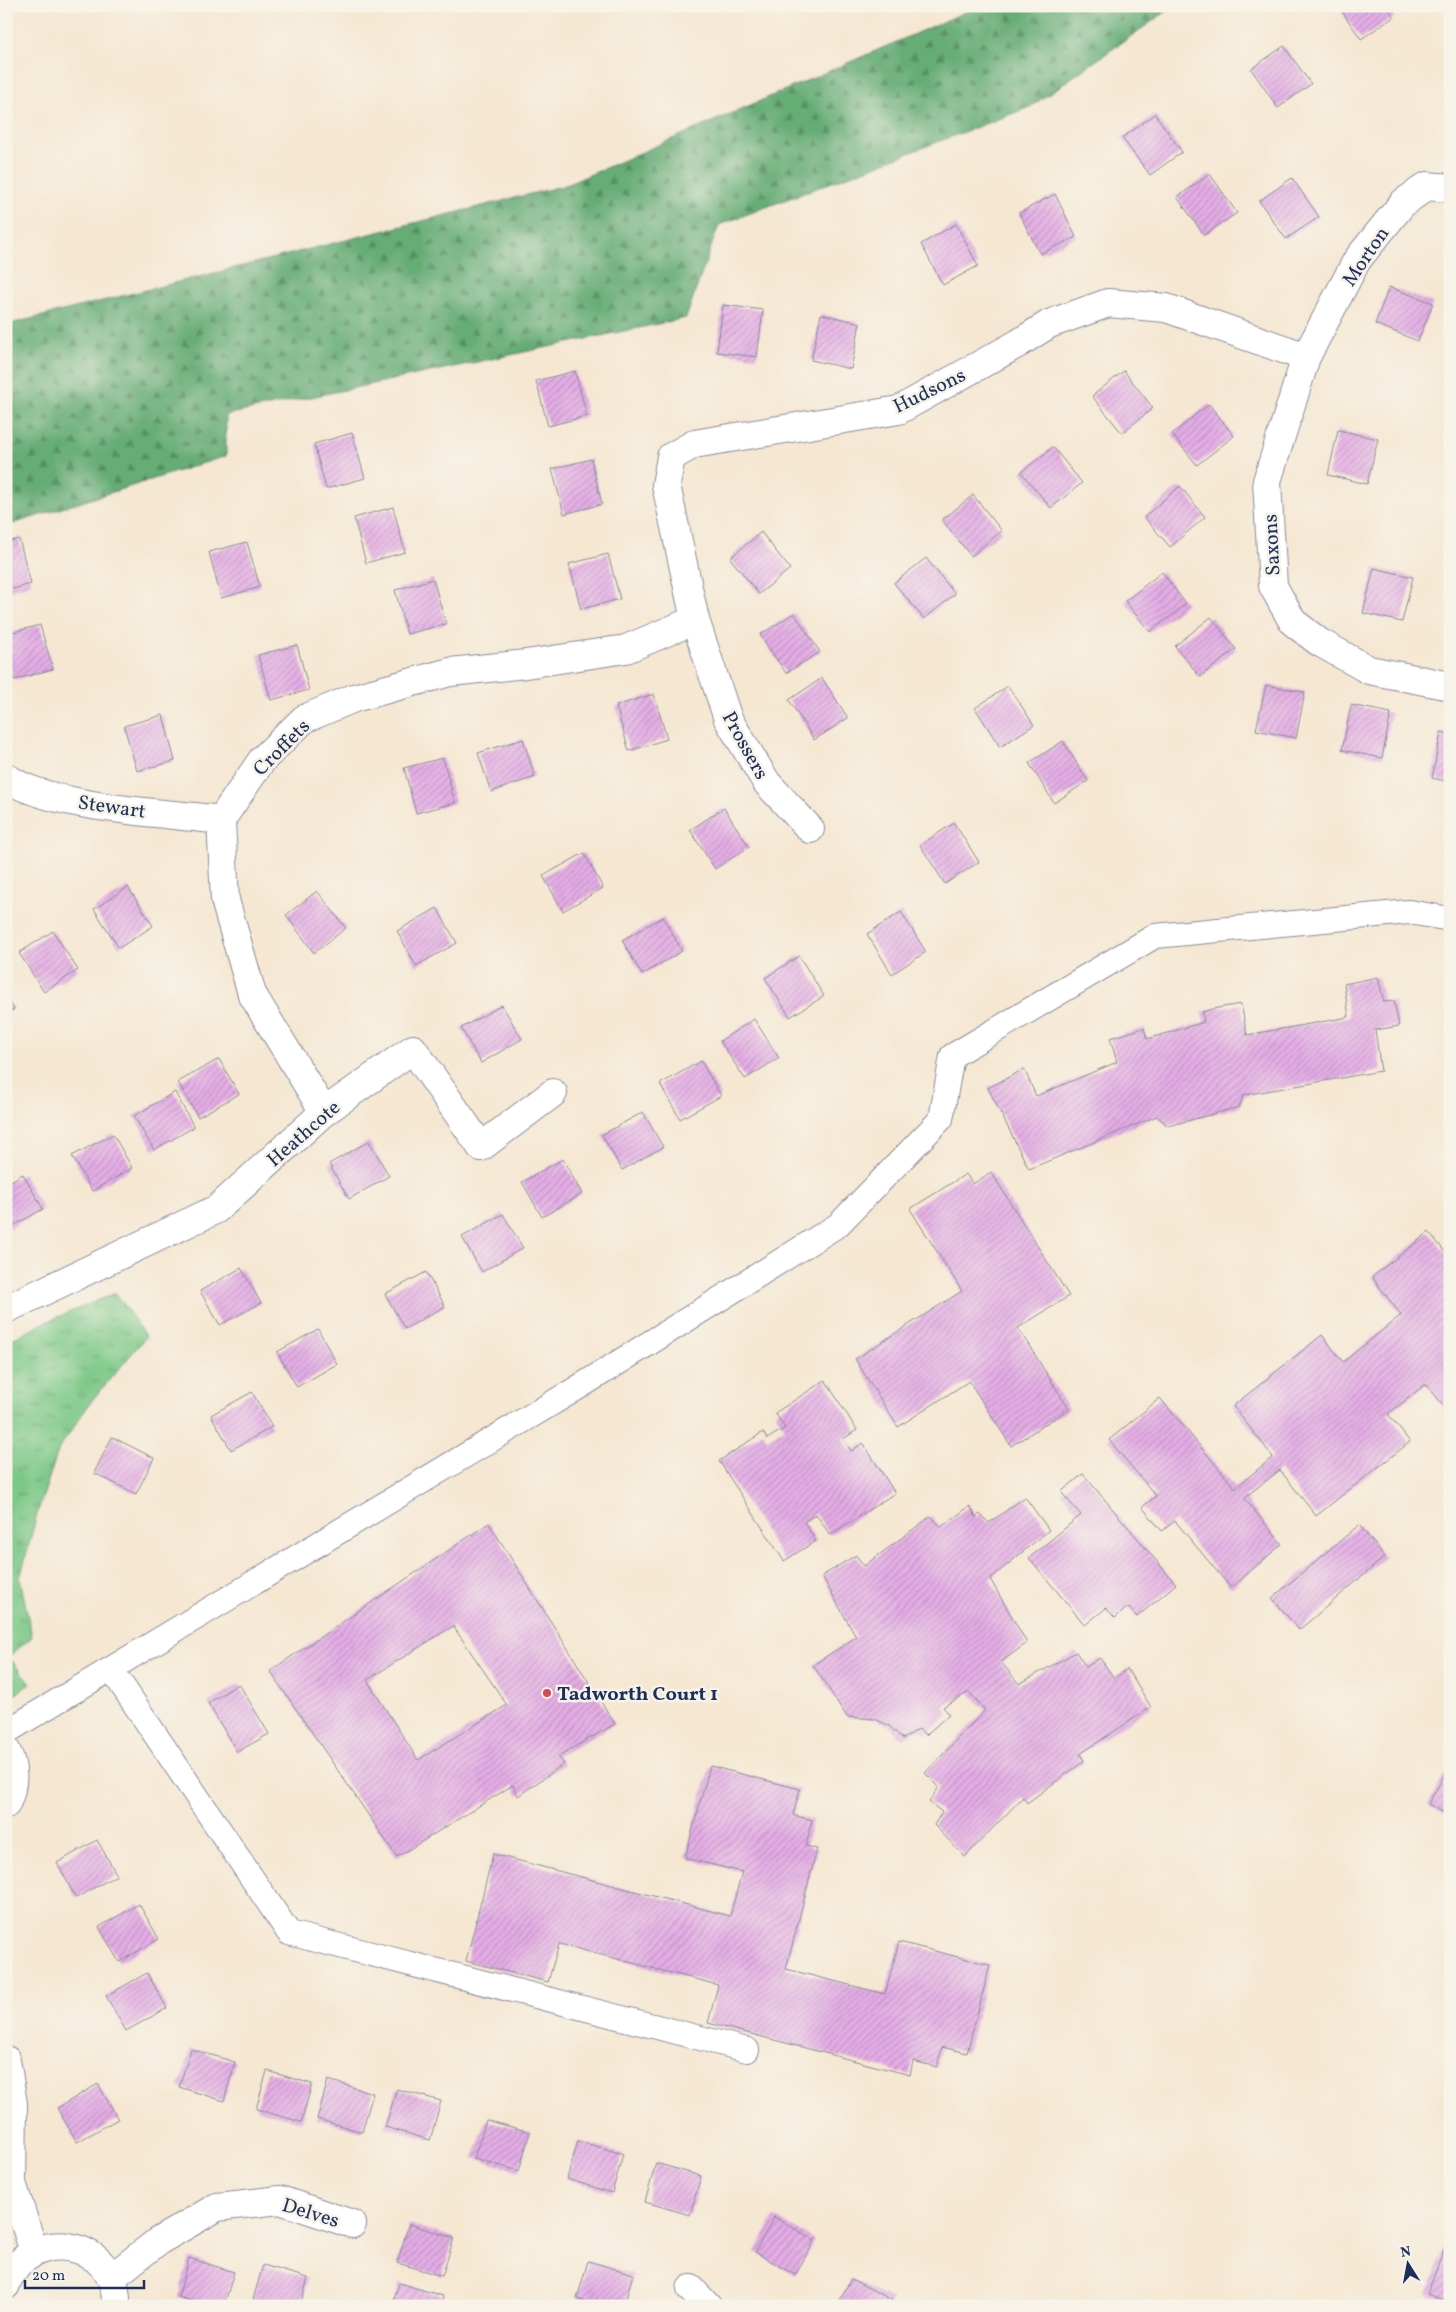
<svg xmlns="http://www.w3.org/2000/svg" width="1456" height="2312" viewBox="0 0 1456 2312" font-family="Vollkorn,serif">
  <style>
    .grass { fill: url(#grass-tufts); stroke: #4c7c72 }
    .forest { fill: url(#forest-firs); stroke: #406e69 }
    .building { fill: url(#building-hatch); fill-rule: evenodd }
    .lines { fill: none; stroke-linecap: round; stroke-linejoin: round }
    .lane-casing { stroke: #888b98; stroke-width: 26 }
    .street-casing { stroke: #888b98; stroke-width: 30 }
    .lane { stroke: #fff; stroke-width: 24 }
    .street { stroke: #fff; stroke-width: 28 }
    .poi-dot { fill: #d1495b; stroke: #f7f3e8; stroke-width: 2 }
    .labels { text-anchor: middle; stroke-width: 5; stroke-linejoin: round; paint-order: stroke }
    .street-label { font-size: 20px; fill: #1b2f5e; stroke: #f7f3e8 }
    .poi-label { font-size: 20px; font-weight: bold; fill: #1b2f5e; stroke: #f7f3e8; text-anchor: start }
  </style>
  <defs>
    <pattern id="grass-tufts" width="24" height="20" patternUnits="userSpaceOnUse" patternTransform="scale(1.25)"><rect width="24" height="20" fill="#7cc887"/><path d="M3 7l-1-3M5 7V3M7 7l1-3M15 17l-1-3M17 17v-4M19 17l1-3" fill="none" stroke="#65a372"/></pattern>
    <pattern id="forest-firs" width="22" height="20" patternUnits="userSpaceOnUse" patternTransform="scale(1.25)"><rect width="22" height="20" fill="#65ac74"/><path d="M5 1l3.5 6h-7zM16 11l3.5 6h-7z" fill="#528c62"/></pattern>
    <pattern id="building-hatch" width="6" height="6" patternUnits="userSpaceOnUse" patternTransform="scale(1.25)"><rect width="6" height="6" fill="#e5aee6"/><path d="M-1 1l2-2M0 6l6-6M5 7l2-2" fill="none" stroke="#b98ebe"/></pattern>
  </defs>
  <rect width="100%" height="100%" fill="#f7f3e8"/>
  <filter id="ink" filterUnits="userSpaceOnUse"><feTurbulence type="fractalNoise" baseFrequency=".02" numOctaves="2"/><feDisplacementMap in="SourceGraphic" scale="10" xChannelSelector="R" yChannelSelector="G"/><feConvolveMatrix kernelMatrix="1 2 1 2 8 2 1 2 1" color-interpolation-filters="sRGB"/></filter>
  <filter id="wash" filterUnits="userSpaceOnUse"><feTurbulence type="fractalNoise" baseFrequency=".0096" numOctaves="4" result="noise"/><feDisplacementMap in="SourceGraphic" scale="20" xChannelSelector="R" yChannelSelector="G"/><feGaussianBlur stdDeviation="1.12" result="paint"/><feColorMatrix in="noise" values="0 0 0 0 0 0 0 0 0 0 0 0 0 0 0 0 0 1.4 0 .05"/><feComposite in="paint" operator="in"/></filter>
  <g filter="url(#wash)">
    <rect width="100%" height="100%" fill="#f5e7d2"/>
    <!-- grass -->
    <path class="grass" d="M116 1293 146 1337 93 1399 59 1448 37 1514 20 1578 32 1637 9 1657 30 1684 6 1701V1342L48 1321Z"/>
    <!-- forest -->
    <path class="forest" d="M979 6H1174L1030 107 719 225 686 318 226 415V456L6 526V325L566 185Z"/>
    <g id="blocks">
      <!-- building -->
      <g class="building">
        <path d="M1338 6H1387L1394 17 1361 39Z"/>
        <path d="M1284 46 1311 84 1278 108 1251 69Z"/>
        <path d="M1155 114 1182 152 1150 175 1122 138Z"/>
        <path d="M1210 174 1237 213 1204 235 1177 197Z"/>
        <path d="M1292 178 1319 217 1286 239 1259 201Z"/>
        <path d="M1055 194 1076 237 1040 254 1019 213Z"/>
        <path d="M956 224 978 266 943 285 921 244Z"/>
        <path d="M1389 287 1433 303 1418 341 1375 324Z"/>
        <path d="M723 305 763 310 757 357 717 352Z"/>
        <path d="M821 314 860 323 851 369 811 360Z"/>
        <path d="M575 371 587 416 548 426 536 381Z"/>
        <path d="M1124 371 1153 408 1122 433 1092 396Z"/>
        <path d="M1209 404 1234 436 1197 465 1172 434Z"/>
        <path d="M1338 430 1378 439 1367 484 1328 475Z"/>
        <path d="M352 433 365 478 326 489 314 444Z"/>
        <path d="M1053 447 1082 483 1051 508 1021 472Z"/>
        <path d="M591 459 602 504 564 514 552 469Z"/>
        <path d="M1180 486 1205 517 1170 547 1144 517Z"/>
        <path d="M973 495 1002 531 971 556 942 520Z"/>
        <path d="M393 507 405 552 366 563 354 518Z"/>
        <path d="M761 532 790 569 759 594 730 558Z"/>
        <path d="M19 539 31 584 6 591V542Z"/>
        <path d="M247 542 260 587 221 598 209 552Z"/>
        <path d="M608 554 620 599 581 609 569 564Z"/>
        <path d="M926 558 955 594 924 619 894 583Z"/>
        <path d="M1374 568 1413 577 1402 622 1363 613Z"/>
        <path d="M1162 572 1186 604 1150 632 1125 601Z"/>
        <path d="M433 579 446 624 407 634 395 590Z"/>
        <path d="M794 613 820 652 786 673 760 635Z"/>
        <path d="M1211 617 1236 649 1200 677 1175 646Z"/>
        <path d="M40 625 53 669 14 680 6 652V634Z"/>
        <path d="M297 645 309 690 271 700 258 655Z"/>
        <path d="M822 678 848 718 814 740 789 700Z"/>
        <path d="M1266 685 1305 692 1296 738 1256 730Z"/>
        <path d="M1008 686 1034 725 1000 747 975 708Z"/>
        <path d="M654 694 667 739 629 751 616 706Z"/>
        <path d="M1351 705 1391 713 1382 758 1342 750Z"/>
        <path d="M163 715 175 761 137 771 124 726Z"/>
        <path d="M1441 732 1450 734V782L1432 778Z"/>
        <path d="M523 739 535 777 491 792 478 753Z"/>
        <path d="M1063 741 1088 781 1054 803 1029 763Z"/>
        <path d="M443 758 455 803 416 813 404 768Z"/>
        <path d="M724 808 749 847 715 869 690 830Z"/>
        <path d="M954 823 979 862 945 884 920 845Z"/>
        <path d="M584 853 603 888 563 911 543 876Z"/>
        <path d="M128 887 153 926 119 948 94 909Z"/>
        <path d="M317 891 346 928 314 953 286 915Z"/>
        <path d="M437 908 457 943 416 966 397 931Z"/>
        <path d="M901 912 926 952 892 974 867 934Z"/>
        <path d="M663 917 682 951 642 975 622 940Z"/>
        <path d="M53 931 78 970 44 992 19 953Z"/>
        <path d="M799 956 824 996 790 1017 765 978Z"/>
        <path d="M1378 977 1384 1002 1394 1001 1399 1026 1375 1030 1381 1071 1244 1095 1239 1107 1168 1126 1157 1116 1029 1169 988 1088 1024 1069 1036 1096 1117 1062 1110 1038 1144 1028 1147 1039 1204 1022 1202 1012 1212 1009 1241 1004 1247 1035 1349 1017 1344 984Z"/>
        <path d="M6 998 14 1009 6 1014Z"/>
        <path d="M502 1005 522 1039 481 1063 461 1028Z"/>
        <path d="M754 1019 779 1058 745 1079 720 1041Z"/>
        <path d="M219 1059 239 1094 198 1117 178 1082Z"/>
        <path d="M701 1061 721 1096 680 1119 660 1084Z"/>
        <path d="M175 1092 194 1127 154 1150 134 1116Z"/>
        <path d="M643 1112 663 1147 622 1170 602 1135Z"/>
        <path d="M113 1134 132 1168 92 1191 72 1156Z"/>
        <path d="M369 1141 389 1176 349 1199 329 1164Z"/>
        <path d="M563 1159 582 1194 542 1217 522 1182Z"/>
        <path d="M991 1172 1069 1296 1018 1328 1069 1409 1011 1446 969 1381 898 1427 855 1359 962 1291 910 1209 966 1174 973 1184Z"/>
        <path d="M23 1174 43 1209 6 1230V1184Z"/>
        <path d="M503 1214 523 1248 482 1272 462 1237Z"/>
        <path d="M1429 1232 1450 1258V1414L1426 1384 1388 1414 1410 1442 1316 1516 1280 1470 1244 1498 1282 1544 1231 1588 1175 1521 1162 1531 1142 1507 1156 1496 1109 1440 1160 1398 1235 1488 1273 1457 1233 1406 1322 1335 1343 1362 1401 1315 1372 1277Z"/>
        <path d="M241 1268 261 1303 220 1325 200 1291Z"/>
        <path d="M426 1272 445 1306 405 1329 385 1294Z"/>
        <path d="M318 1329 337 1364 297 1387 277 1352Z"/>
        <path d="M825 1380 857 1430 843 1439 851 1451 863 1443 895 1493 830 1535 816 1514 804 1522 816 1541 784 1561 719 1461 763 1432 767 1439 785 1428 775 1413Z"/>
        <path d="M252 1392 272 1427 231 1450 211 1415Z"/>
        <path d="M112 1437 154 1458 136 1494 94 1473Z"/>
        <path d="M1083 1474 1176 1584 1137 1617 1128 1607 1115 1618 1106 1608 1085 1625 1029 1558 1081 1515 1061 1492Z"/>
        <path d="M1025 1497 1049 1530 990 1579 1027 1643 1001 1662 1019 1684 1076 1652 1086 1667 1100 1658 1114 1678 1127 1669 1151 1707 1080 1754 1084 1761 1027 1803 1023 1797 965 1857 934 1825 942 1812 929 1802 939 1787 925 1773 985 1710 969 1692 943 1707 949 1714 926 1735 919 1729 903 1739 888 1725 875 1719 847 1717 813 1665 856 1637 822 1576 856 1555 864 1566 931 1516 941 1527 970 1506 976 1517 980 1514 989 1523Z"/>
        <path d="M489 1523 615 1724 558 1756 564 1764 518 1796 513 1785 397 1857 270 1671ZM453 1626 507 1705 418 1760 367 1680Z"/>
        <path d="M1359 1525 1385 1557 1299 1630 1272 1598Z"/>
        <path d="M239 1684 269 1734 237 1752 208 1703Z"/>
        <path d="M1450 1765V1816L1428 1804Z"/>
        <path d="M710 1766 800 1789 793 1815 812 1820 806 1846 817 1849 786 1969 885 1994 899 1942 990 1965 967 2053 942 2047 937 2067 913 2061 910 2075 708 2023 718 1985 559 1944 548 1982 466 1961 493 1854 730 1916 742 1872 685 1858Z"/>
        <path d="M97 1840 117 1875 76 1898 57 1863Z"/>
        <path d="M139 1904 159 1939 119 1962 99 1927Z"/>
        <path d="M147 1973 167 2008 126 2031 106 1996Z"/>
        <path d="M191 2049 235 2062 224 2101 179 2087Z"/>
        <path d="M267 2071 312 2084 301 2122 256 2109Z"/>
        <path d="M328 2080 373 2093 362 2132 317 2119Z"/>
        <path d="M98 2084 118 2119 77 2142 57 2108Z"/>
        <path d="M397 2089 441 2101 430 2140 385 2127Z"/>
        <path d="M486 2120 530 2132 519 2171 474 2158Z"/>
        <path d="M578 2141 623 2154 612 2193 567 2179Z"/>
        <path d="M656 2163 701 2176 690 2215 645 2202Z"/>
        <path d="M774 2217 815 2240 795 2275 755 2252Z"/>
        <path d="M409 2224 454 2238 442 2276 397 2263Z"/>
        <path d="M1450 2233V2302L1427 2294Z"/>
        <path d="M189 2258 234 2272 224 2306H208L178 2297Z"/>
        <path d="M588 2261 633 2274 624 2306H599L577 2299Z"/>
        <path d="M263 2265 308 2278 300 2306H261L252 2303Z"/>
        <path d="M851 2279 892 2300 889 2306H837Z"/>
        <path d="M399 2283 443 2296 441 2306H392Z"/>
      </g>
    </g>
  </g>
  <g filter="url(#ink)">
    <use href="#blocks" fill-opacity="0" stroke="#888b98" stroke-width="1"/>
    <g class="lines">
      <defs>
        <g id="lane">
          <path d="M111 1669 289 1933 747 2050"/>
          <path d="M6 1732 584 1384 838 1225 941 1119 952 1056 1155 936 1409 912 1450 919"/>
        </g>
        <g id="street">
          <path d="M1450 188 1427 186 1403 203 1357 260 1306 357 1267 481 1273 586 1293 622 1319 642 1369 670 1450 686"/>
          <path d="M6 777C47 808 168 813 221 820"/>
          <path d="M810 829 767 783 728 719 695 620 666 485 671 457 694 444 899 410 1019 343 1049 324 1108 303 1166 308 1306 357"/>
          <path d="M324 1112 252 994 225 900 221 820 262 760 304 719 354 698 450 672 526 664 626 649 695 620"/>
          <path d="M6 1309 217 1209 324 1112 413 1049 481 1147 553 1093"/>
          <path d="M6 1750C15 1768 14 1786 6 1804"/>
          <path d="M6 2060 13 2104 12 2183 34 2252"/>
          <path d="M111 2278 157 2242 217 2207 280 2200 352 2224"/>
          <path d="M6 2285C29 2223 119 2240 116 2306"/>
          <path d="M691 2289 707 2306"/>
        </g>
      </defs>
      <!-- lane casing -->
      <use href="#lane" class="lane-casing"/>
      <!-- street casing -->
      <use href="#street" class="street-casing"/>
      <!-- lane -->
      <use href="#lane" class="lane"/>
      <!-- street -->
      <use href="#street" class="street"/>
    </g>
  </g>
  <!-- markers -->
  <circle class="poi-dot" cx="547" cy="1693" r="5"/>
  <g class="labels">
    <!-- street labels -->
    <g class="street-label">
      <text transform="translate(1365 256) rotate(-56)" y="7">Morton</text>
      <text transform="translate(929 390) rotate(-26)" y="7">Hudsons</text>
      <text transform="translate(1271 545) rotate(-93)" y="7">Saxons</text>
      <text transform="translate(746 745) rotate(61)" y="7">Prossers</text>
      <text transform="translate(281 747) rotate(-45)" y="7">Croffets</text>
      <text transform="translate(112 806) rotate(8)" y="7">Stewart</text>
      <text transform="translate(303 1133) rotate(-41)" y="7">Heathcote</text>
      <text transform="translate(311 2212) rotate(17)" y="7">Delves</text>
    </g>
    <!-- poi labels -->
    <g class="poi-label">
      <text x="557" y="1700">Tadworth Court 1</text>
    </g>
  </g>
  <!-- margin -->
  <rect width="1456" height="2312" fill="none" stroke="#f7f3e8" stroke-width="25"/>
  <!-- north arrow -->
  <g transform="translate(1408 2264) rotate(349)" stroke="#f7f3e8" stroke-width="4" paint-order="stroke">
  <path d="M0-4L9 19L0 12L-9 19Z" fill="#1b2f5e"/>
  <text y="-8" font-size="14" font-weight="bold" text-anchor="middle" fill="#1b2f5e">N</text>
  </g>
  <!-- scale -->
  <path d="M25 2280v8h119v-8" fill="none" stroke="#1b2f5e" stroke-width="2.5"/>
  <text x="32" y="2280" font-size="15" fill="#1b2f5e" stroke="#f7f3e8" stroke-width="4" paint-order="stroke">20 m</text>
</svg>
